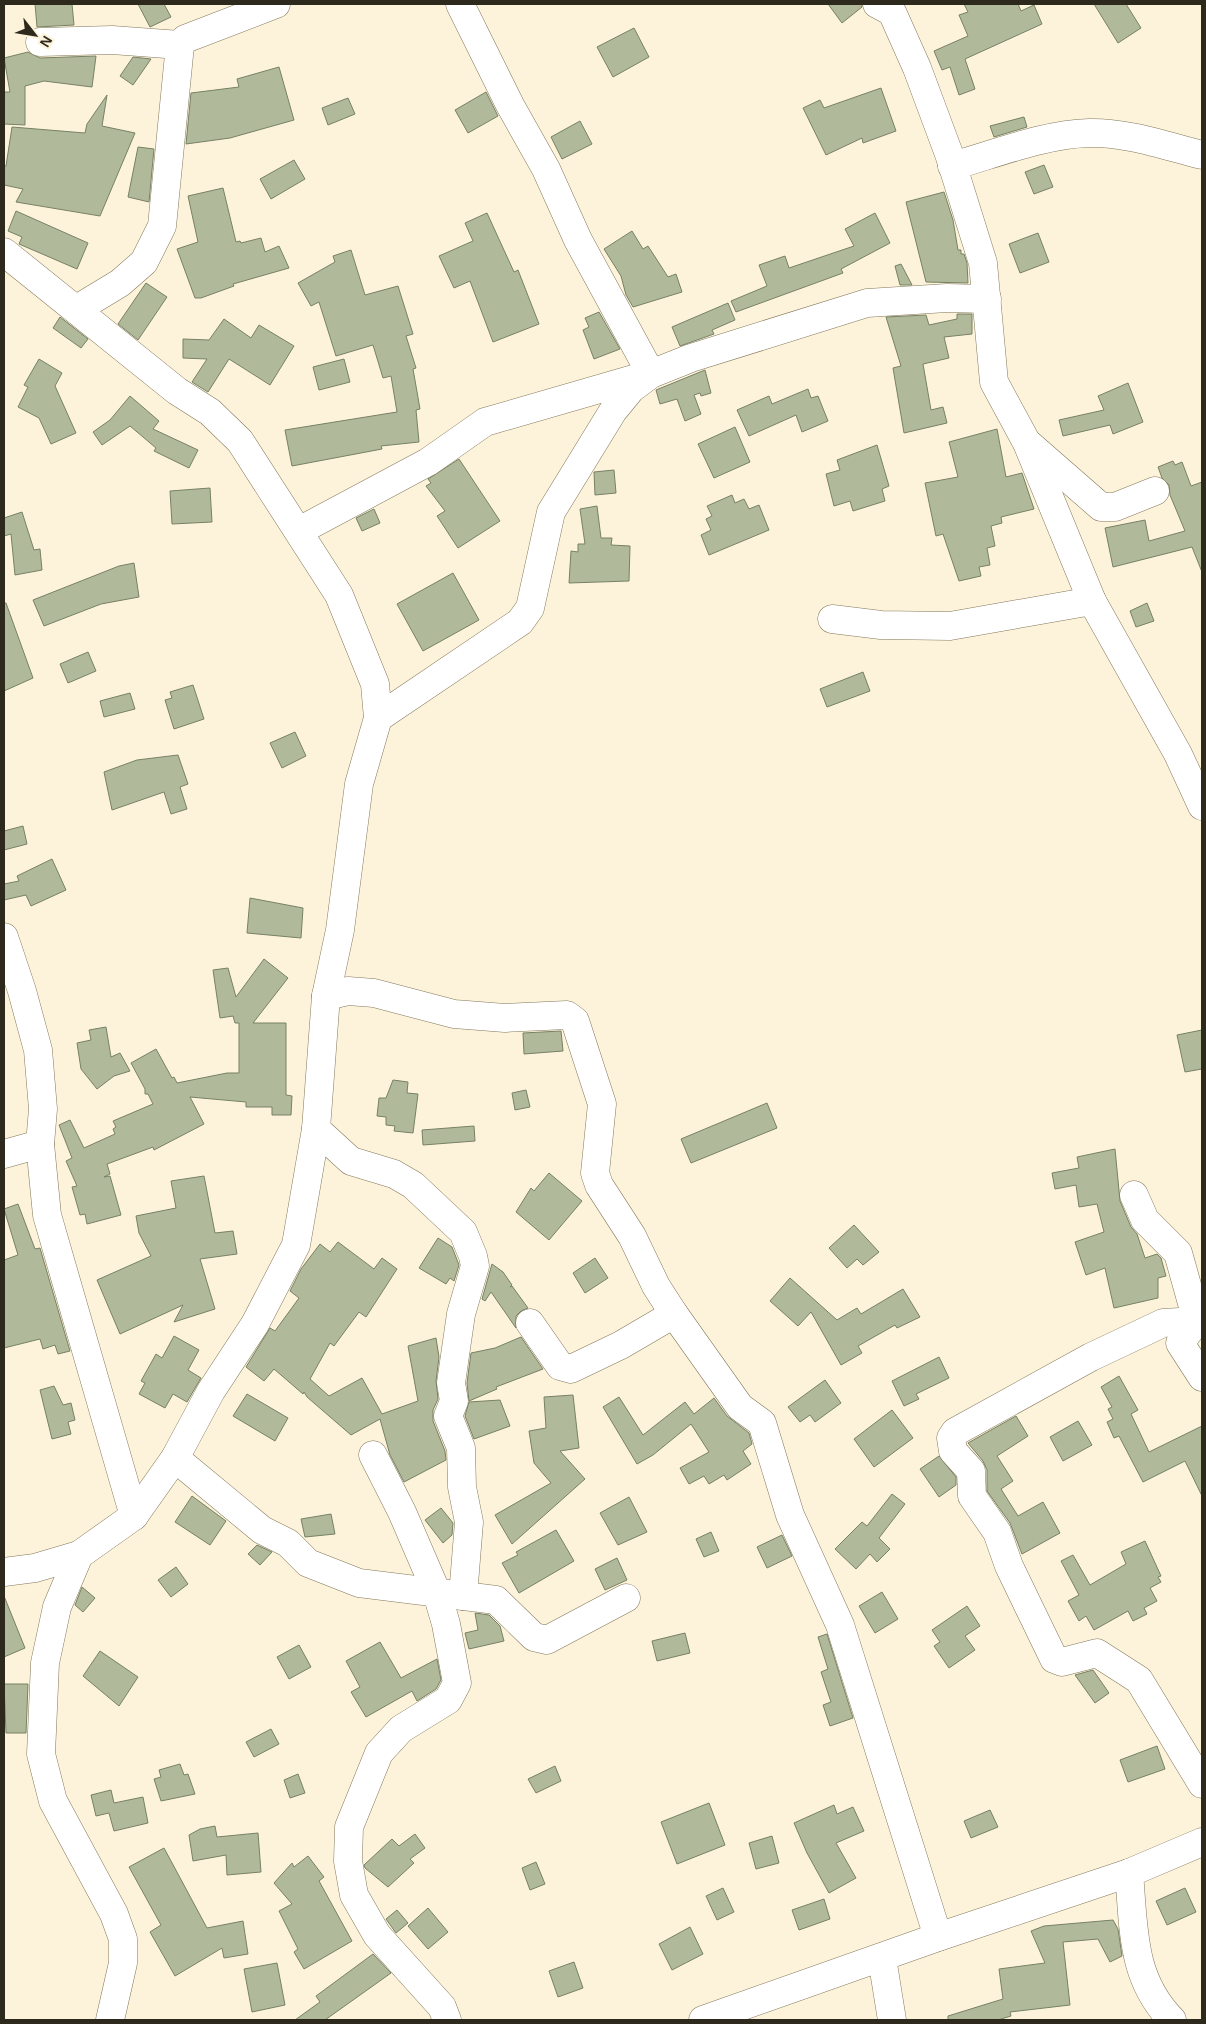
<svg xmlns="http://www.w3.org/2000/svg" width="1206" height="2024" viewBox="0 0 1206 2024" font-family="Arial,sans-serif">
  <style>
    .building { fill: #b0ba9b; stroke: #778164 }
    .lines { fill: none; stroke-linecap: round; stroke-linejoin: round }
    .minor-casing { stroke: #83785b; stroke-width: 29 }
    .major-casing { stroke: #83785b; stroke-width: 29 }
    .minor { stroke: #fff; stroke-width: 28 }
    .major { stroke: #fff; stroke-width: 28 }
  </style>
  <rect width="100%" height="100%" fill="#fdf3da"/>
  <!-- building -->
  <g class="building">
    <path d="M35 4H72L74 25 37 27Z"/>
    <path d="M138 4H164L171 17 150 27Z"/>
    <path d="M828 4H862V7L842 23Z"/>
    <path d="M964 4H1018L1021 11 1034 5 1042 24 965 59 975 89 959 95 950 67 942 70 934 51 968 36 959 15 968 12Z"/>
    <path d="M1094 4H1126L1141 28 1118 43Z"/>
    <path d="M634 28 649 57 613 77 597 47Z"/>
    <path d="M28 52 40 58 96 56 92 87 44 81 25 86V125L4 124V92H10L4 58Z"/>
    <path d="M133 57 151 59 133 85 120 76Z"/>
    <path d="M279 67 294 120 230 138 186 144 191 93 239 87 237 79Z"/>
    <path d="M881 88 896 131 863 143 862 138 826 155 803 108 820 100 824 108Z"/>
    <path d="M486 92 498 116 468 133 455 110Z"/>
    <path d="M107 95 102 126 135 133 100 216 16 202 23 189 4 185V166H6L12 127 85 133 87 124Z"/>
    <path d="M348 98 355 114 328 125 322 108Z"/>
    <path d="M1024 117 1027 127 994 137 990 126Z"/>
    <path d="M580 121 592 144 562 159 551 137Z"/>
    <path d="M138 147 154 149 149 202 128 197Z"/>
    <path d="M294 160 305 179 271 199 260 179Z"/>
    <path d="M1044 165 1053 187 1034 194 1025 172Z"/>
    <path d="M223 188 236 242 240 241 241 243 261 238 265 252 279 246 289 268 233 284 234 286 201 298H195L177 249 198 242 188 196Z"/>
    <path d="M944 192 953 220 958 250H961V254H964L967 263 968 283 926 282 906 202Z"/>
    <path d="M16 211 88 243 77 269 19 244 22 237 8 231Z"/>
    <path d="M487 213 514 272 518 270 539 324 493 342 470 281 454 288 439 256 473 241 465 223Z"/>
    <path d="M875 213 890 243 841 269 843 273 736 312 731 301 767 286 759 265 785 256 789 268 854 246 845 229Z"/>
    <path d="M632 231 643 249 648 246 668 277 676 274 682 292 633 307 626 295 621 276 604 249Z"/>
    <path d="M1038 233 1049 262 1020 273 1009 244Z"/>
    <path d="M351 250 365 295 398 286 413 334 406 336 416 368 413 369 420 409 416 410 419 442 381 446 382 449 292 466 285 430 397 412 391 376 383 378 373 345 336 356 319 302 311 306 298 283 335 262 333 256Z"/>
    <path d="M901 264 912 285H900L895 266Z"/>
    <path d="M146 283 167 297 138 340 118 324Z"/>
    <path d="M728 303 735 320 712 330 714 334 680 346 672 327Z"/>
    <path d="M599 312 620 349 594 359 583 330 589 327 585 318Z"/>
    <path d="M957 314H972V334L944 337 949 358 923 364 931 410 943 407 947 423 904 433 893 368 901 366 886 317 926 315 929 325 957 319Z"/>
    <path d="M60 317 88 339 81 348 53 328Z"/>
    <path d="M224 319 251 338 259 325 294 346 270 385 229 359 208 392 192 382 207 359 183 358V339L209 340Z"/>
    <path d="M39 359 62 373 55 386 76 433 51 444 39 418 18 407 28 387 24 385Z"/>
    <path d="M344 359 350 382 319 390 313 367Z"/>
    <path d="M705 370 711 393 701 396 700 393 694 395 701 414 685 421 677 399 660 404 656 390Z"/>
    <path d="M1128 383 1143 422 1113 434 1110 425 1063 436 1059 420 1104 410 1098 396Z"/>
    <path d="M808 389 811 398 818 396 828 421 802 432 796 415 749 436 737 410 769 396 772 404Z"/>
    <path d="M130 396 159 421 153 429 198 450 189 468 154 451 156 448 130 426 102 445 93 432 110 420Z"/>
    <path d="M735 427 750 462 714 478 698 444Z"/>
    <path d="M997 429 1006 477 1022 473 1034 509 1001 517 1002 523 991 526 995 546 987 548 990 565 979 567 981 576 959 581 943 534 936 536 925 483 958 477 949 442Z"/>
    <path d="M877 445 889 486 882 489 885 501 853 511 850 501 834 506 826 474 840 470 837 460Z"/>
    <path d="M459 459 500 521 458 548 437 516 445 511 426 486 431 483 428 479Z"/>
    <path d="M1173 461 1175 465 1182 462 1191 486 1202 482V572L1192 547 1113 567 1105 528 1145 520 1149 541 1185 531 1170 495 1169 485 1162 478 1158 467Z"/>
    <path d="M614 470 616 493 595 495 594 472Z"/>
    <path d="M210 488 212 522 172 524 170 491Z"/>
    <path d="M732 495 735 503 744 499 749 509 759 505 769 530 709 555 701 535 711 530 706 519 712 516 707 506Z"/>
    <path d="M597 506 601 538H612L611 545 630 546 629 581 569 583 571 551 578 552V544H585L580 509Z"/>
    <path d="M374 509 380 523 362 531 356 518Z"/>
    <path d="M22 512 34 550 40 549 42 570 15 575 11 534 4 536V518Z"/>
    <path d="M134 563 139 597 101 604 44 626 33 600 119 566Z"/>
    <path d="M453 573 479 620 423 651 397 604Z"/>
    <path d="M4 603H6L33 678 4 691Z"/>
    <path d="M1147 603 1154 621 1136 627 1130 611Z"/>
    <path d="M88 652 96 671 68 683 60 664Z"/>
    <path d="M863 672 870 691 827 707 820 689Z"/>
    <path d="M193 685 204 719 174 729 165 700 172 698 170 692Z"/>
    <path d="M130 693 135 709 104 717 100 701Z"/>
    <path d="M295 732 306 756 282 768 270 743Z"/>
    <path d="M178 755 188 784 180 787 187 809 171 814 164 792 112 810 104 772 137 760Z"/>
    <path d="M23 826 27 844 4 850V831Z"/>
    <path d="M52 859 66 890 31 906 26 895 4 900V884L19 881 17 876Z"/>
    <path d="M250 898 303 908 301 938 247 933Z"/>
    <path d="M264 959 288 978 253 1023H286V1095L292 1096 291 1115H272V1107H246V1102L190 1097 204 1124 154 1150 153 1147 107 1164 110 1174 104 1177 110 1176 121 1215 87 1224 85 1214 80 1215 72 1187 77 1186 66 1161 72 1158 59 1125 70 1120 84 1148 115 1134 113 1129 116 1127 113 1121 153 1104 148 1094H145V1089L131 1063 156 1049 172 1078 174 1077 177 1083 227 1073H239V1023H235L233 1016 220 1018 213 970 228 968 236 997Z"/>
    <path d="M106 1027 111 1057 120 1053 130 1071 114 1076 97 1089 81 1069 77 1043 91 1040 89 1030Z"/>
    <path d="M1202 1030V1069L1185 1072 1177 1035Z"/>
    <path d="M561 1031 563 1051 524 1054 523 1033Z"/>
    <path d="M393 1080 408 1082 407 1093 418 1094 413 1133 394 1131 395 1126 386 1125V1117L377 1116 379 1098H386Z"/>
    <path d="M526 1090 530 1107 515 1110 512 1093Z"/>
    <path d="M767 1103 777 1128 691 1163 681 1139Z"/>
    <path d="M474 1126 475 1141 423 1145 422 1130Z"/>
    <path d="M1115 1149 1120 1201 1131 1227 1137 1234 1145 1258 1157 1254 1161 1258 1166 1276 1158 1278V1298L1114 1308 1105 1268 1086 1275 1075 1242 1104 1232 1097 1204 1079 1207 1076 1185 1055 1189 1052 1173 1079 1168 1077 1157Z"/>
    <path d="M549 1173 582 1201 549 1240 516 1212 531 1188 534 1191Z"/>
    <path d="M204 1176 215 1233 233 1231 237 1254 200 1259 215 1309 174 1322 183 1305 120 1334 97 1280 151 1256 139 1233 136 1216 176 1208 171 1181Z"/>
    <path d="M18 1204 35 1249 40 1248 70 1351 58 1354 55 1345 43 1349 40 1339 4 1348V1260L18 1255 4 1209Z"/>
    <path d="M854 1225 879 1252 863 1265 857 1259 847 1268 829 1248Z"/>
    <path d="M438 1238 452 1247 459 1265 454 1281 450 1278 446 1284 419 1268Z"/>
    <path d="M338 1242 374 1269 382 1258 397 1269 366 1317 359 1312 334 1346 330 1343 310 1379 329 1396 362 1378 382 1414 418 1401 408 1346 436 1338 439 1357 436 1381 438 1399 433 1410V1421L445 1451 446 1460 404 1482 390 1455 380 1419 351 1435 307 1397 304 1392 303 1394 274 1369 264 1381 246 1367 270 1328 275 1331 299 1298 290 1291 301 1269 320 1244 330 1252Z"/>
    <path d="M595 1258 608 1278 585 1293 573 1273Z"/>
    <path d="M492 1264 503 1272 512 1285 510 1287 512 1286 528 1308 521 1311 516 1316V1328L491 1292 485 1301 482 1299Z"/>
    <path d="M790 1278 837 1320 857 1308 861 1314 903 1289 920 1317 897 1328 895 1325 858 1346 862 1353 841 1365 811 1312 798 1326 770 1301Z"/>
    <path d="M174 1336 199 1350 188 1370 201 1378 187 1402 173 1394 165 1408 139 1394 145 1383 141 1381 156 1354 162 1358Z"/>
    <path d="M521 1337 543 1369 496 1387 497 1389 469 1401 467 1383 471 1353 495 1348Z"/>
    <path d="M939 1357 949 1378 916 1394 919 1399 904 1406 892 1381Z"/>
    <path d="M1119 1376 1138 1410 1131 1414 1149 1452 1202 1426V1496L1185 1461 1143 1482 1119 1436 1114 1438 1107 1422 1113 1419 1108 1409 1112 1407 1101 1387Z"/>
    <path d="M825 1380 841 1403 815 1422 810 1415 800 1422 788 1407Z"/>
    <path d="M54 1386 63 1405 71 1403 75 1420 68 1422 71 1434 52 1439 40 1390Z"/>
    <path d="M247 1394 288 1418 275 1441 233 1416Z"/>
    <path d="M573 1395 579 1448 560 1451 585 1479 512 1544 495 1515 551 1483 534 1463 529 1431 546 1428 544 1397Z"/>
    <path d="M619 1397 643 1435 685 1402 694 1414 714 1398 727 1416 749 1433 752 1444 743 1451 751 1464 727 1480 724 1475 709 1484 704 1476 689 1484 680 1468 709 1452 691 1424 653 1455 637 1464 603 1407Z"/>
    <path d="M500 1400 510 1426 474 1439 465 1416 469 1402Z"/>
    <path d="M892 1410 913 1438 874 1467 854 1439Z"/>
    <path d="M1016 1416 1028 1436 997 1456 1013 1481 1001 1489 1018 1516 1043 1502 1060 1533 1022 1554 1010 1523 987 1491V1470L983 1461 968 1443Z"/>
    <path d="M1078 1421 1092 1445 1063 1461 1050 1437Z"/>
    <path d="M939 1456 956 1477V1485L939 1497 920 1469Z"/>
    <path d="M892 1494 905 1504 879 1538 890 1549 877 1562 870 1554 856 1569 835 1549 862 1522 867 1526Z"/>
    <path d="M192 1496 226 1521 210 1545 175 1522Z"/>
    <path d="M629 1497 647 1532 618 1545 600 1513Z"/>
    <path d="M441 1508 453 1523 452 1535 443 1543 425 1520Z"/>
    <path d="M331 1514 335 1534 305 1537 301 1519Z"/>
    <path d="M556 1530 574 1561 519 1593 502 1563 518 1555 516 1552Z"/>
    <path d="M711 1532 719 1551 704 1557 696 1539Z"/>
    <path d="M782 1535 792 1556 767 1568 757 1547Z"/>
    <path d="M1145 1541 1161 1576 1158 1577 1161 1582 1150 1588 1157 1601 1144 1608 1147 1614 1133 1621 1128 1611 1094 1630 1086 1616 1079 1621 1068 1601 1079 1595 1061 1561 1073 1555 1090 1585 1126 1564 1121 1552Z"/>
    <path d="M257 1545 272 1552 260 1565 248 1554Z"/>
    <path d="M617 1558 627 1580 605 1590 595 1569Z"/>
    <path d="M176 1567 188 1584 171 1597 158 1580Z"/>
    <path d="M82 1587 95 1598 83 1612 75 1605Z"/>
    <path d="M882 1592 898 1619 875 1633 859 1606Z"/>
    <path d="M4 1596 25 1648 4 1657Z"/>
    <path d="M967 1606 980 1626 965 1636 975 1650 949 1668 934 1646 940 1642 932 1630Z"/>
    <path d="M475 1613 489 1615 500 1626 504 1641 469 1649 465 1633 478 1630Z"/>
    <path d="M685 1633 690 1653 657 1661 652 1641Z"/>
    <path d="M827 1634 853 1718 830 1726 823 1705 831 1702 821 1672 828 1669 818 1637Z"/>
    <path d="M380 1642 401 1678 437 1659 441 1680 436 1689 417 1701 412 1691 366 1717 351 1692 360 1687 346 1661Z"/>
    <path d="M299 1645 311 1667 289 1679 277 1657Z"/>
    <path d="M100 1651 138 1677 119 1706 83 1676Z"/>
    <path d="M1093 1670 1109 1693 1095 1703 1075 1675Z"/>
    <path d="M4 1684H28L26 1733H6Z"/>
    <path d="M271 1729 279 1744 254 1757 246 1742Z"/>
    <path d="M1157 1746 1165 1769 1128 1782 1120 1760Z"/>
    <path d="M180 1764 184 1775 188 1774 195 1794 161 1801 154 1779 161 1777 159 1770Z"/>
    <path d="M555 1766 561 1781 536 1793 528 1779Z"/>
    <path d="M298 1774 305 1793 290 1798 284 1780Z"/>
    <path d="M111 1790 114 1803 143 1797 148 1823 114 1831 109 1813 96 1816 91 1795Z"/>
    <path d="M709 1803 725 1845 677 1864 661 1822Z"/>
    <path d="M834 1805 837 1814 853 1807 864 1831 836 1843 856 1878 829 1893 807 1853 794 1823Z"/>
    <path d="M990 1810 998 1827 971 1838 964 1821Z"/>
    <path d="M215 1826 217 1837 258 1833 261 1872 227 1875 226 1855 193 1861 189 1835 200 1829Z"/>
    <path d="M415 1834 425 1848 410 1859 414 1863 388 1887 365 1868 364 1865 392 1839 399 1846Z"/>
    <path d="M772 1836 779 1863 756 1869 749 1843Z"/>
    <path d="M164 1848 207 1928 243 1921 248 1954 224 1958 222 1948 175 1976 150 1932 161 1925 129 1867Z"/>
    <path d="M308 1856 324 1877 319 1881 352 1941 304 1969 294 1952 298 1949 279 1911 292 1904 274 1883 292 1863 294 1867Z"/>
    <path d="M536 1862 545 1884 530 1890 522 1868Z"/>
    <path d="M723 1888 734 1912 717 1920 706 1896Z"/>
    <path d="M1185 1888 1196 1912 1167 1925 1156 1901Z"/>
    <path d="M824 1899 830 1919 799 1930 792 1910Z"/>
    <path d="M428 1908 448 1932 428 1949 408 1926Z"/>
    <path d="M397 1910 408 1923 396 1933 386 1919Z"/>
    <path d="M1113 1920 1118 1929 1122 1956 1110 1962 1098 1939 1063 1942 1070 2005 1010 2012 1011 2016 998 2020H948V2016L1003 1999 999 1969 1045 1963 1031 1931 1044 1926Z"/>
    <path d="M690 1927 703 1954 672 1970 659 1944Z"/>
    <path d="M373 1954 391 1973 325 2020H295L320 2002 316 1996Z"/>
    <path d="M574 1962 583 1988 558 1997 549 1971Z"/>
    <path d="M277 1963 285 2005 252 2012 244 1969Z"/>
  </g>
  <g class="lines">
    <defs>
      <g id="minor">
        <path d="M877 4 892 12 917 68 949 154 983 263 994 382 1027 443 1092 601 1178 754 1202 806"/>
        <path d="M40 42 112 40 180 45"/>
        <path d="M952 166C995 154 1045 134 1089 133 1127 132 1166 146 1202 155"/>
        <path d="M4 252 177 391 210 412 240 441 339 595 375 684 378 718 359 784 340 930 326 996 316 1129 296 1245 255 1324 211 1391 175 1458 134 1516 79 1555 57 1607 45 1663 41 1754 53 1801 114 1914 123 1939V1963L110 2020"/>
        <path d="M77 309 120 283 144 262 162 226 180 45 185 39 276 4"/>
        <path d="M1030 445 1101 507H1115L1155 491"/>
        <path d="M299 531 428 462 485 422 651 374 578 240 546 169 510 105 460 4"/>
        <path d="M832 619 881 625 950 626 1092 601"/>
        <path d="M378 718 520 622 530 608 551 512 613 411 631 389 651 374 691 358 867 303 947 298 987 299"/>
        <path d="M4 937 22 991 38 1050 43 1109 40 1144 47 1215 134 1516"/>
        <path d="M326 996 348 991 374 993 454 1014 505 1018 567 1015 575 1021 602 1104 595 1173 599 1185 632 1236 656 1286 674 1314 740 1407 762 1423 790 1515 840 1625 938 1937"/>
        <path d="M316 1129 351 1161 394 1174 413 1185 463 1232 473 1256 475 1266 461 1314 451 1383 454 1401 448 1416 461 1448 462 1487 469 1522 463 1596"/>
        <path d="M4 1154 40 1144"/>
        <path d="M1134 1195 1145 1220 1178 1253 1197 1321 1180 1343 1202 1377"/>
        <path d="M1197 1321 1163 1323 1091 1357 955 1432 951 1438 953 1451 971 1471 972 1496 997 1532 1009 1566 1054 1659 1062 1662 1097 1653 1139 1680 1202 1784"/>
        <path d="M530 1323 560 1366 571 1369 621 1345 674 1314"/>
        <path d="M373 1455 402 1512 437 1593 446 1624 457 1683 448 1700 401 1729 379 1753 349 1827 348 1861 354 1895 377 1935 442 2007 447 2020"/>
        <path d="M175 1458 262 1530 288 1543 308 1563 359 1583 496 1600 534 1637 547 1640 626 1598"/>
        <path d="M4 1572 35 1568 79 1555"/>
        <path d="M1129 1873C1134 1929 1131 1978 1172 2020"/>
        <path d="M882 1958 892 2020"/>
      </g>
      <path id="major" d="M703 2020 938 1937 1129 1873 1202 1842"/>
    </defs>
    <!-- minor casing -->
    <use href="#minor" class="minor-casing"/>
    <!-- major casing -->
    <use href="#major" class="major-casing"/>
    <!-- minor -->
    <use href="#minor" class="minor"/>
    <!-- major -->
    <use href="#major" class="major"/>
  </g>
  <!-- border -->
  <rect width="1206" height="2024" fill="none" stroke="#2d291d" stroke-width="10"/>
  <!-- north arrow -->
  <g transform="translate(35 35) rotate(121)" stroke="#fdf3da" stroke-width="4" paint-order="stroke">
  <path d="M0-4L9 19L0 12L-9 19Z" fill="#2d291d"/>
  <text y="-8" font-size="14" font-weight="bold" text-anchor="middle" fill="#2d291d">N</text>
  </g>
</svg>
